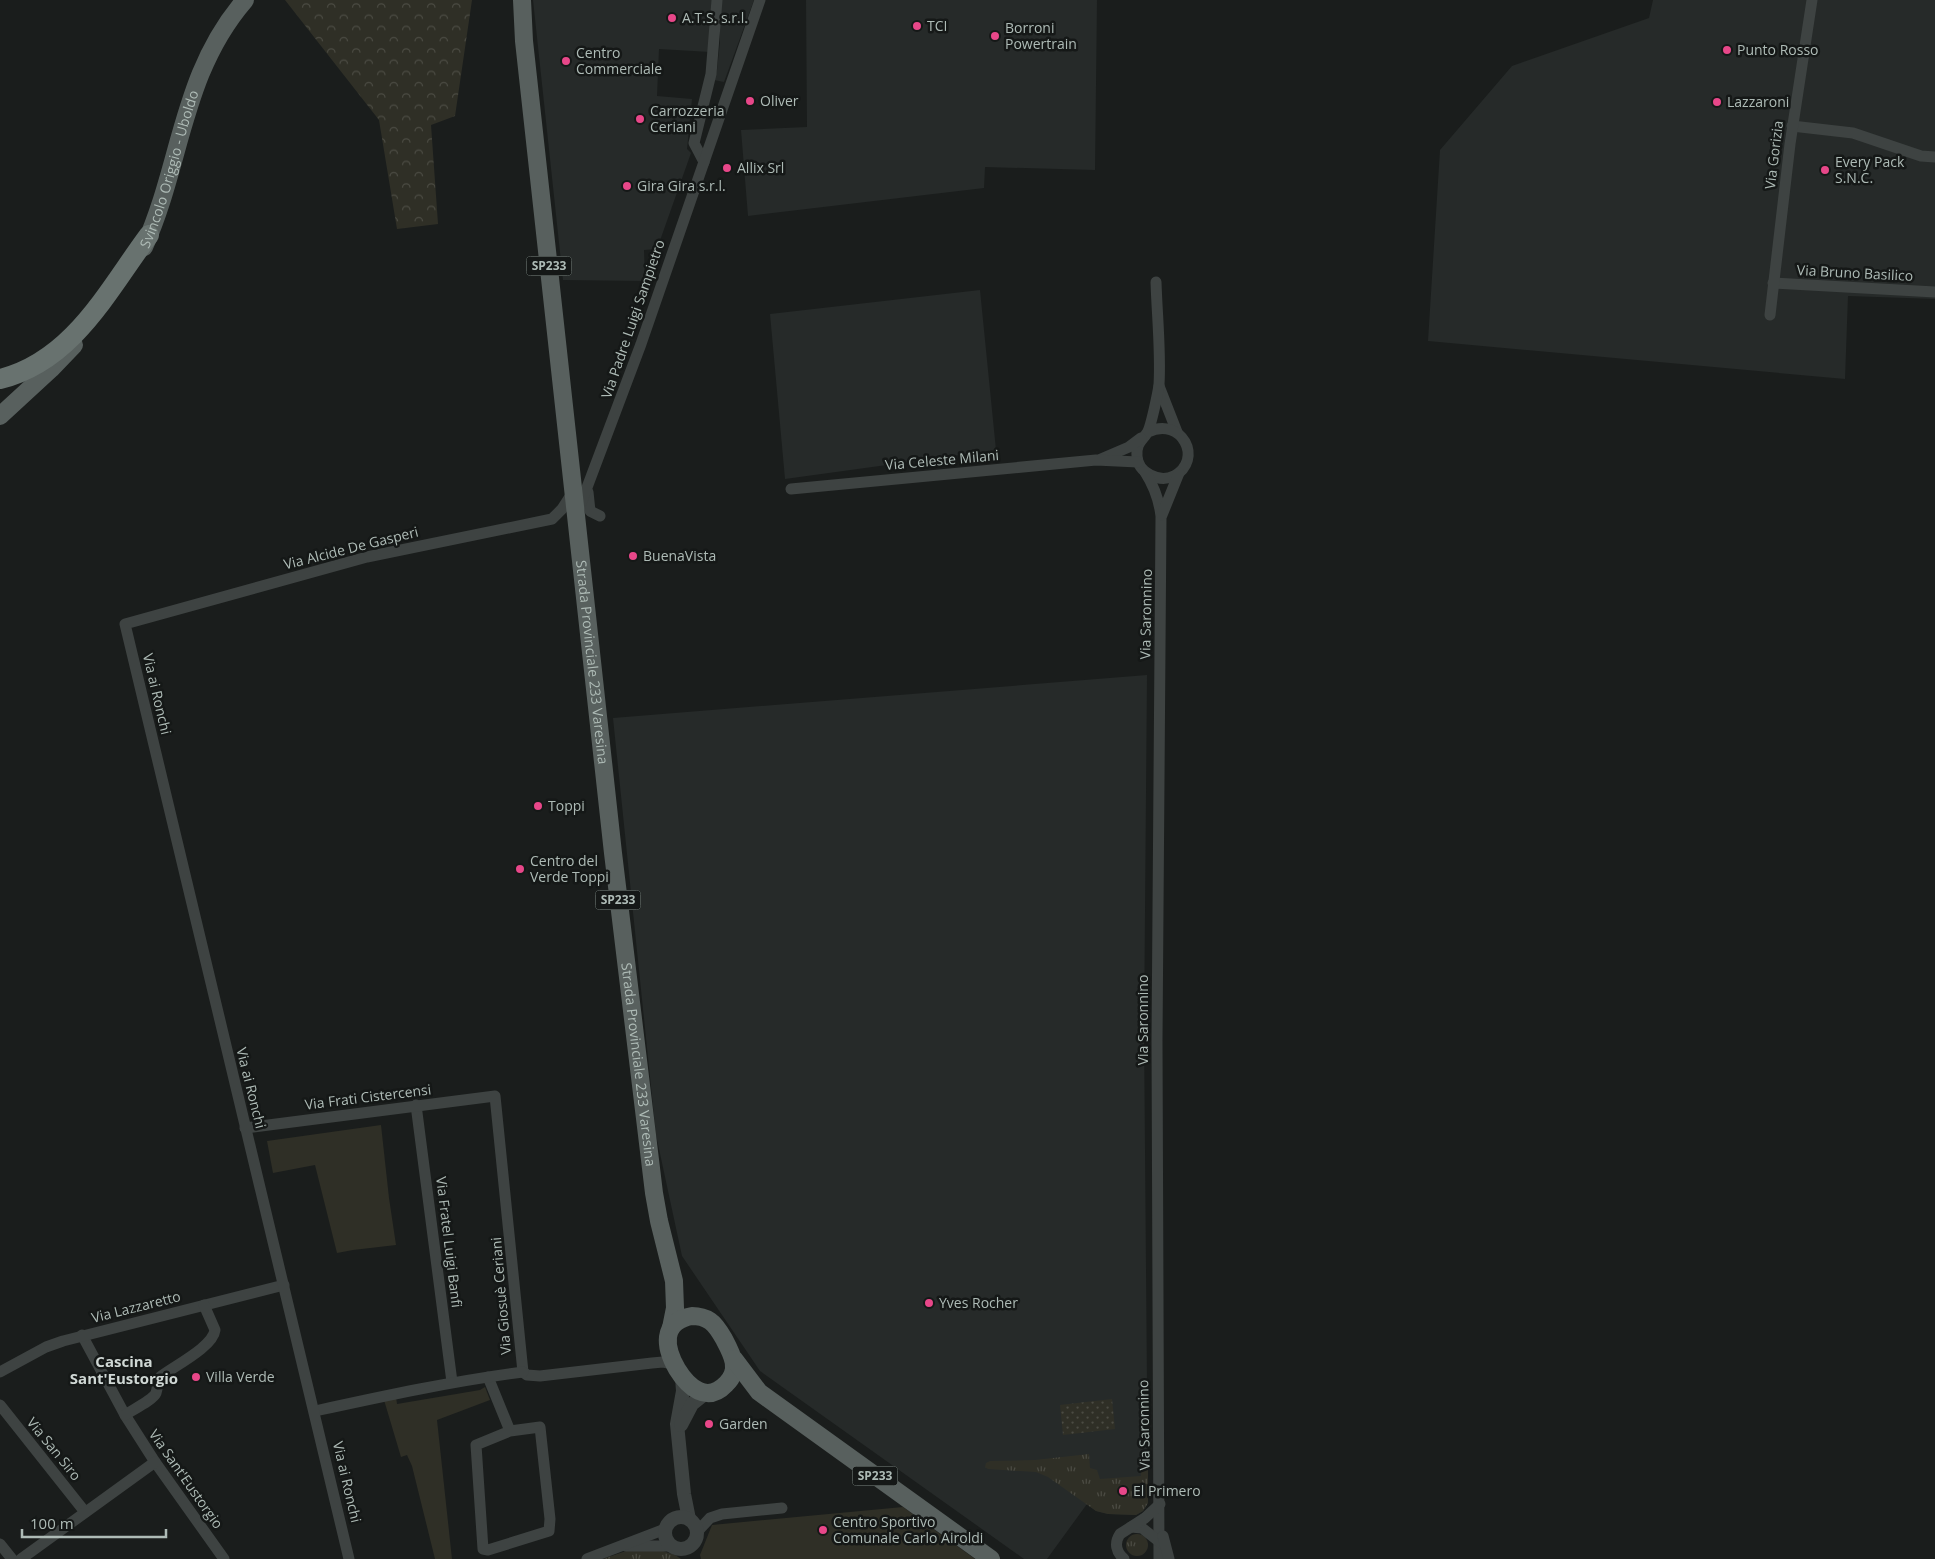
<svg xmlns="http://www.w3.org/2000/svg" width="1935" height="1559" viewBox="0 0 1935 1559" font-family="'Open Sans',sans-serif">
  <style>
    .built { fill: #262a29 }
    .grass { fill: url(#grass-tufts) }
    .forest { fill: url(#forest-crowns) }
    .park { fill: #2f2f26 }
    .garden { fill: url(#garden-dots) }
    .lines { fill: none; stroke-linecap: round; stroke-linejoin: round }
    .minor { stroke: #3e4342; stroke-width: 11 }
    .tertiary { stroke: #3e4342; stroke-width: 14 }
    .primary { stroke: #58605e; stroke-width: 18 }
    .motorway { stroke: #68726f; stroke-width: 20 }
    .poi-dot { fill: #e84789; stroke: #151817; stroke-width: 2 }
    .labels { text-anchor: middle; stroke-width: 5; stroke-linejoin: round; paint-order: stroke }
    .shield { fill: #151817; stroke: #808a86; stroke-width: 1 }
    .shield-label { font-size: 12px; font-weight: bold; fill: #aebbb6 }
    .poi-label { font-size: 14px; fill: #aebbb6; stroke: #151817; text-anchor: start }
    .street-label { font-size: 14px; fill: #aebbb6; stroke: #151817 }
    .neighbourhood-label { font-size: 15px; font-weight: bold; fill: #cfd7d4; stroke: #151817 }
  </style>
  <defs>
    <pattern id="grass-tufts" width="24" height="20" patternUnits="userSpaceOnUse" patternTransform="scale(1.25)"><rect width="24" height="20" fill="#2f2f26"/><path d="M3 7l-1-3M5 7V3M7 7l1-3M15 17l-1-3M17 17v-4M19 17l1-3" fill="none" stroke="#4b4b43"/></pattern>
    <pattern id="forest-crowns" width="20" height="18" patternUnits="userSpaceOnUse" patternTransform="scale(1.25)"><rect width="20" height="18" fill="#2f2f26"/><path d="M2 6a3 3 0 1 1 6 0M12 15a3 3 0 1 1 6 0" fill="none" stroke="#4b4b43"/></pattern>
    <pattern id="garden-dots" width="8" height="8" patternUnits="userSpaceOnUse" patternTransform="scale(1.25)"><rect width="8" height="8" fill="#2f2f26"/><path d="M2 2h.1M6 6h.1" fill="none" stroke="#4b4b43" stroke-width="1.8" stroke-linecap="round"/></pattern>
  </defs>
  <rect width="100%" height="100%" fill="#1a1d1c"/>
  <!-- built -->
  <g class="built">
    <path d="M533 0H712L710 52 659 49 657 96 692 99 687 149 691 153 657 249 644 250 645 281 563 280Z"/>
    <path d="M720 0H754L724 82 714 80 717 70 720 42Z"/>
    <path d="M806 0H1097L1095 170 985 167 984 188 748 216 741 130 807 127Z"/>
    <path d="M1653 0H1935V299L1848 296 1845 379 1428 341 1440 150 1512 66 1649 18Z"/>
    <path d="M980 290 996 450 785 479 770 314Z"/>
    <path d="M1147 675 1144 1031 1148 1503 1143 1511 1136 1515 1108 1514 1096 1511 1087 1504 1047 1559H1024L760 1371 682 1256 656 1135 613 718Z"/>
  </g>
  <!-- grass -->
  <g class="grass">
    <path d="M1089 1454 1090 1468 1097 1470 1100 1479 1141 1476 1140 1466 1148 1465V1503L1143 1511 1136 1515 1108 1514 1096 1511 1048 1477 1036 1472 988 1469 985 1467 986 1463 990 1461 1035 1460Z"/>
    <circle cx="1137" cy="1545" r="11"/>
    <path d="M660 1550 675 1555 681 1559H603L626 1551Z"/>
  </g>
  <!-- forest -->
  <path class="forest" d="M285 0H472L455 116 431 125 438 224 397 229 379 120Z"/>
  <!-- park -->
  <g class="park">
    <path d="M381 1125 389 1198 396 1245 353 1250 337 1253 315 1165 273 1173 267 1141Z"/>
    <path d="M485 1387 490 1400 437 1420 452 1559H435L412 1466 407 1455 401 1457 384 1400 396 1397 397 1404 480 1390Z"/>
    <path d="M903 1507 975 1559H701L700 1555 712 1525Z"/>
  </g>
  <!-- garden -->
  <path class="garden" d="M1112 1399 1115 1429 1063 1435 1060 1405Z"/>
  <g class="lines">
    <!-- minor -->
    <g class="minor">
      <path d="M1792 126 1853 133 1921 156 1935 157"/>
      <path d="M704 162 694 143 711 74 717 0"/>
      <path d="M1773 283 1935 292"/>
      <path d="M1770 315 1790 144 1812 0"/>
      <path d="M1159 386 1177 432"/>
      <path d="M1148 432C1182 416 1204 460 1174 476 1159 483 1138 473 1137 456 1136 443 1142 441 1147 433 1151 427 1158 392 1159 385 1161 352 1157 315 1156 282"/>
      <path d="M1101 459 1129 447 1141 438"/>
      <path d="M1145 472C1154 486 1159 499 1161 516L1157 1041 1159 1559"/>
      <path d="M791 489 1096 460 1138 462"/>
      <path d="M588 492 590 511 600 516"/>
      <path d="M577 514 641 344 760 0"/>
      <path d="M1162 515 1179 473"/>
      <path d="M416 1105 452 1382"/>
      <path d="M245 1128 495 1096 523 1372"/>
      <path d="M82 1335 125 1415 155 1462 224 1559"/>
      <path d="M0 1372 46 1347 63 1341 284 1285"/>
      <path d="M523 1372 527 1375 540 1376 652 1363 663 1362 674 1364"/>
      <path d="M488 1377 510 1431 476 1445 483 1549 488 1550 549 1531 550 1519 540 1427 510 1431"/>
      <path d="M0 1405 85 1512"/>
      <path d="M315 1411C384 1396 453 1381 523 1372"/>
      <path d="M125 1415C132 1410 153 1400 156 1393 158 1387 157 1382 160 1377 174 1366 213 1347 215 1330L204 1305"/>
      <path d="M1131 1527 1142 1528 1161 1543"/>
      <path d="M697 1532 710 1518 722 1514 782 1508"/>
      <path d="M1163 1536 1169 1559"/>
      <path d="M0 1544 12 1559"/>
      <path d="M626 1546H670"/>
      <path d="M21 1559 155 1462"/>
      <path d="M349 1559 125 624 367 557 552 519 562 509 573 492"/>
      <path d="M587 1559 665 1529"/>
      <path d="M1124 1559C1116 1552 1114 1543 1120 1534L1145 1518 1160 1504"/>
    </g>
    <!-- tertiary -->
    <g class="tertiary">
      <path d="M682 1377 683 1391 677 1424 684 1494 689 1519"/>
      <path d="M681 1425 692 1404 707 1392"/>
      <circle cx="681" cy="1533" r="16"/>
    </g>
    <!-- primary -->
    <g class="primary">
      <path id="s1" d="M522 0 524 41 613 853 654 1193 659 1221 674 1281 675 1308 671 1328"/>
      <path id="s2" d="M144 247C182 163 181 74 245 0"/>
      <path d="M0 416 51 369 74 345"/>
      <path d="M692 1316C698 1316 704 1317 710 1321 716 1325 720 1332 724 1339 732 1354 741 1370 726 1384 707 1404 688 1387 677 1369 665 1348 660 1322 692 1316Z"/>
      <path d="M734 1359 759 1392 991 1559"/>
    </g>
    <!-- motorway -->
    <path class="motorway" d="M0 379C73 361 108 290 149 235"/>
  </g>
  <!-- markers -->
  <g class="poi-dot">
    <circle cx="672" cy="18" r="5"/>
    <circle cx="917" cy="26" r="5"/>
    <circle cx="995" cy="36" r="5"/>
    <circle cx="1727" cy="50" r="5"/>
    <circle cx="566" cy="61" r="5"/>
    <circle cx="750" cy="101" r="5"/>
    <circle cx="1717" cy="102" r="5"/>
    <circle cx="640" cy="119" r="5"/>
    <circle cx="727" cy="168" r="5"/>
    <circle cx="1825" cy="170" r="5"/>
    <circle cx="627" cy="186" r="5"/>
    <circle cx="633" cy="556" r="5"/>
    <circle cx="538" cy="806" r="5"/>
    <circle cx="520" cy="869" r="5"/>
    <circle cx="929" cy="1303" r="5"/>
    <circle cx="196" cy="1377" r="5"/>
    <circle cx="709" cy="1424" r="5"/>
    <circle cx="1123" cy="1491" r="5"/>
    <circle cx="823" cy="1530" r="5"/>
  </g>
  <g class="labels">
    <!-- shield labels -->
    <g class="shield">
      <rect x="526.5" y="256.5" width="45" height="19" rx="4"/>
      <rect x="595.5" y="890.5" width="45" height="19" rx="4"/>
      <rect x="852.5" y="1466.5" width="45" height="19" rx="4"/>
    </g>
    <g class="shield-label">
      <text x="549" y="270">SP233</text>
      <text x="618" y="904">SP233</text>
      <text x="875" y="1480">SP233</text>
    </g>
    <!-- poi labels -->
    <g class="poi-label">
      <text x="682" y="23">A.T.S. s.r.l.</text>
      <text x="927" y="31">TCI</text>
      <text x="1005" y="33">Borroni<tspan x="1005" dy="16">Powertrain</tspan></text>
      <text x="1737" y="55">Punto Rosso</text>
      <text x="576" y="58">Centro<tspan x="576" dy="16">Commerciale</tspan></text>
      <text x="760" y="106">Oliver</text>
      <text x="1727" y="107">Lazzaroni</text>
      <text x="650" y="116">Carrozzeria<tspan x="650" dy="16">Ceriani</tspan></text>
      <text x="1835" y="167">Every Pack<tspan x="1835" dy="16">S.N.C.</tspan></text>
      <text x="737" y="173">Allix Srl</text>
      <text x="637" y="191">Gira Gira s.r.l.</text>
      <text x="643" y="561">BuenaVista</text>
      <text x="548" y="811">Toppi</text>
      <text x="530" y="866">Centro del<tspan x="530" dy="16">Verde Toppi</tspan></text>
      <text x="939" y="1308">Yves Rocher</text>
      <text x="206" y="1382">Villa Verde</text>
      <text x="719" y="1429">Garden</text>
      <text x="1133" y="1496">El Primero</text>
      <text x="833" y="1527">Centro Sportivo<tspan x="833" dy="16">Comunale Carlo Airoldi</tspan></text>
    </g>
    <!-- street labels -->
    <g class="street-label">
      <text transform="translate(1774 155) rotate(-83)" y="5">Via Gorizia</text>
      <text dy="5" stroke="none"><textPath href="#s2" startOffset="82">Svincolo Origgio - Uboldo</textPath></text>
      <text transform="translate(1855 273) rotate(3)" y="5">Via Bruno Basilico</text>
      <text transform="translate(633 319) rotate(-71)" y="5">Via Padre Luigi Sampietro</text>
      <text transform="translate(942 460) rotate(-5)" y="5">Via Celeste Milani</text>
      <text transform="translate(351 548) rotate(-14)" y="5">Via Alcide De Gasperi</text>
      <text transform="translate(1146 614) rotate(-89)" y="5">Via Saronnino</text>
      <text dy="5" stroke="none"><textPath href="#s1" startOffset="666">Strada Provinciale 233 Varesina</textPath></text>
      <text transform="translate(157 694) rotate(77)" y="5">Via ai Ronchi</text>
      <text transform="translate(1143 1020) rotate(-90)" y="5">Via Saronnino</text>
      <text dy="5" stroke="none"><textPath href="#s1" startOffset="1071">Strada Provinciale 233 Varesina</textPath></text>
      <text transform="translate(251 1088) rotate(76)" y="5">Via ai Ronchi</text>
      <text transform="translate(368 1097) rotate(-7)" y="5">Via Frati Cistercensi</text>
      <text transform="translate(449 1242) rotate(83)" y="5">Via Fratel Luigi Banfi</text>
      <text transform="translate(501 1296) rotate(-95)" y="5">Via Giosuè Ceriani</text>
      <text transform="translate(136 1307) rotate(-14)" y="5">Via Lazzaretto</text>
      <text transform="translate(1144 1425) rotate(-91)" y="5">Via Saronnino</text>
      <text transform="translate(54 1449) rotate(51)" y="5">Via San Siro</text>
      <text transform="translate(186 1479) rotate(55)" y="5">Via Sant'Eustorgio</text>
      <text transform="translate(347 1482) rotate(77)" y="5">Via ai Ronchi</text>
    </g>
    <!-- neighbourhood labels -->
    <g class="neighbourhood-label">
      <text x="124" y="1367">Cascina<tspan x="124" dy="17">Sant'Eustorgio</tspan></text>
    </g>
  </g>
  <!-- scale -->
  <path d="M22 1529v8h144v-8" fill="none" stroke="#aebbb6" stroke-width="2.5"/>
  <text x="30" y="1529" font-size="15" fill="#aebbb6" stroke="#151817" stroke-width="4" paint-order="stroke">100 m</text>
</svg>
